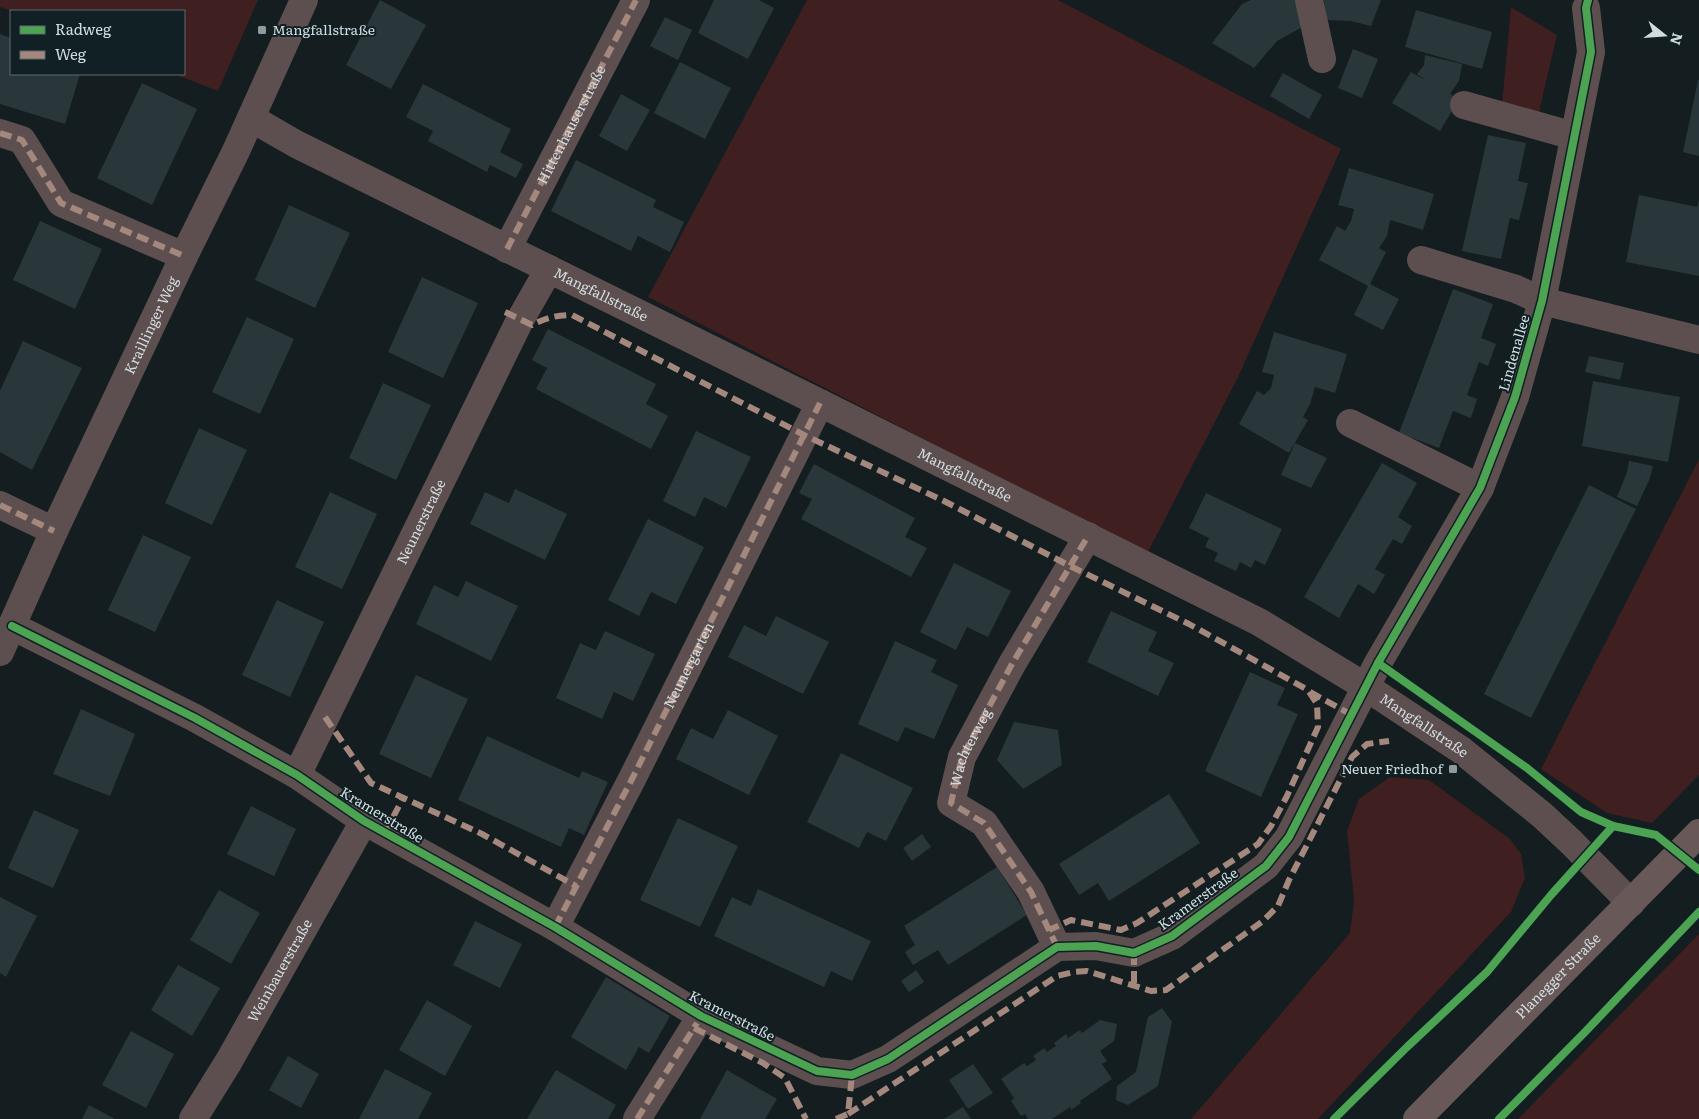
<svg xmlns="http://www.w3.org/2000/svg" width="1699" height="1119" viewBox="0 0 1699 1119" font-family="Literata,serif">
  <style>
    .green { fill: #3f1f1f }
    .building { fill: #29373a }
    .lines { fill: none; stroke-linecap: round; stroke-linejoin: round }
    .minor { stroke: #5d4f4f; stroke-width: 28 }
    .major { stroke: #685858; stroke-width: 28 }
    .quiet { stroke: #a5887d; stroke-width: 6; stroke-dasharray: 12 6; stroke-linecap: butt }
    .cycleway-casing { stroke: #102024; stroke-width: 11 }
    .cycleway { stroke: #4ca352; stroke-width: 8 }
    .poi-dot { fill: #90999c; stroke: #102024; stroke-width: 2 }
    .labels { text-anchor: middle; stroke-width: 4; stroke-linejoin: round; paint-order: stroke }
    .poi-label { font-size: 14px; fill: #d2dcdf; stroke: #102024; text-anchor: start }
    .street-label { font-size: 14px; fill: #d2dcdf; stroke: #102024 }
  </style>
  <rect width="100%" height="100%" fill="#141d1f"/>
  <!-- green -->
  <g class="green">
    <path d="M0 0H258L218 91 174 74H184V11H12L0 7Z"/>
    <path d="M807 0H1058L1341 149 1238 377 1147 554 648 297Z"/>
    <path d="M1511 7 1557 35 1539 112 1502 104Z"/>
    <path d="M1699 459V775L1652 823 1607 813 1541 769Z"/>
    <path d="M1390 777 1429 780 1510 839 1521 854 1525 878 1511 912 1318 1119H1191L1350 933 1354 900 1347 831 1359 799Z"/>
    <path d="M1699 934V1119H1518Z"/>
  </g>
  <!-- building -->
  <g class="building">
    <path d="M380 0 426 25 391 89 346 65Z"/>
    <path d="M714 0H759L774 8 748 59 698 33Z"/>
    <path d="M1251 0H1297L1306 25 1277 41 1254 68 1212 43 1242 4Z"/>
    <path d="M1324 0H1381L1371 26 1351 21 1327 20Z"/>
    <path d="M1416 10 1492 32 1482 69 1405 47Z"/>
    <path d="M665 17 692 30 678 60 650 46Z"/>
    <path d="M0 34 11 38V74H80L65 124 0 104Z"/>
    <path d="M1353 49 1378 59 1362 98 1338 88Z"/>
    <path d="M1425 55 1462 64 1459 81 1450 94 1459 99 1440 131 1392 103 1411 72 1427 81 1417 74 1424 65Z"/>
    <path d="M680 62 731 88 705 139 654 113Z"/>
    <path d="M1283 73 1322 95 1309 119 1270 96Z"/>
    <path d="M1698 80H1699V156L1683 152Z"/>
    <path d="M142 83 197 109 152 205 97 178Z"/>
    <path d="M423 84 511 129 500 152 523 164 516 178 490 165 487 172 428 141 433 131 406 117Z"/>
    <path d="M621 94 650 110 627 151 599 136Z"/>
    <path d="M1488 135 1526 143 1518 181 1528 183 1519 220 1510 218 1501 259 1462 251Z"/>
    <path d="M576 160 656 200 653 207 684 222 670 252 638 236 631 251 551 211Z"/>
    <path d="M1349 168 1434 194 1423 230 1390 220 1387 236 1379 248 1386 252 1370 284 1399 299 1383 330 1354 315 1368 286 1319 260 1337 226 1345 231 1351 221 1354 209 1338 205Z"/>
    <path d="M1639 195 1697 207 1699 200V276L1626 262Z"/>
    <path d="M289 205 350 233 315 308 255 280Z"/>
    <path d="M40 221 102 249 75 309 13 280Z"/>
    <path d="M422 277 478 303 443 378 388 352Z"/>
    <path d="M1453 289 1493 304 1481 338 1496 344 1488 366 1479 362 1467 395 1477 399 1471 418 1453 411 1439 448 1399 433Z"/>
    <path d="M247 317 294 339 260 414 212 392Z"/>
    <path d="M548 329 656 384 646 404 668 416 651 449 536 389 547 368 532 360Z"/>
    <path d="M1274 332 1347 354 1335 393 1315 387 1310 404 1303 417 1308 420 1289 453 1239 424 1257 391 1264 395 1271 388 1274 375 1262 372Z"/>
    <path d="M23 341 82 368 32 470 0 452V391Z"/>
    <path d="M1589 356 1624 363 1620 380 1585 372Z"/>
    <path d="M1593 381 1680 397 1668 462 1582 446Z"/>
    <path d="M383 383 431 405 396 480 349 458Z"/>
    <path d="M199 428 247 450 212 525 165 503Z"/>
    <path d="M696 431 751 457 726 508 704 497 695 517 663 501Z"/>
    <path d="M1295 443 1327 458 1311 488 1281 475Z"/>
    <path d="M1629 461 1653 466 1650 478 1637 506 1617 497 1627 472Z"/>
    <path d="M1382 463 1417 483 1398 517 1412 526 1402 544 1393 539 1375 569 1385 575 1374 594 1358 584 1339 618 1304 597Z"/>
    <path d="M814 464 915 518 905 537 927 548 911 577 801 519 812 499 799 493Z"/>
    <path d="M1589 485 1636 509 1531 718 1484 694Z"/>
    <path d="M515 489 567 514 545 560 470 524 485 492 509 503Z"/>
    <path d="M330 492 377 514 342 589 295 567Z"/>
    <path d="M1206 493 1282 529 1265 565 1255 560 1251 568 1240 562 1236 571 1214 561 1218 553 1205 547 1209 538 1189 528Z"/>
    <path d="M648 519 704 547 676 604 651 592 639 616 608 600Z"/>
    <path d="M143 535 191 557 155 632 108 610Z"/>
    <path d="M954 563 1011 591 988 637 967 627 956 650 920 632Z"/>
    <path d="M466 581 518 606 491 661 416 624 434 585 458 597Z"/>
    <path d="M277 600 324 622 290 697 242 675Z"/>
    <path d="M1111 611 1157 632 1148 651 1174 663 1158 696 1087 662Z"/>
    <path d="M776 616 829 642 803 694 728 657 744 625 766 636Z"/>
    <path d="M605 631 655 654 633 701 614 692 602 719 556 698 580 643 596 650Z"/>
    <path d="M895 641 937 660 931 672 958 685 934 739 905 727 898 742 858 724Z"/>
    <path d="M1250 672 1285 688 1277 705 1298 714 1261 797 1205 771Z"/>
    <path d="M416 675 468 699 431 778 379 754Z"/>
    <path d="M81 709 135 734 110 796 53 774Z"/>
    <path d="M728 710 778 736 749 795 676 759 691 728 713 739Z"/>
    <path d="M1014 722 1058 730 1062 765 1023 789 997 760Z"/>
    <path d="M487 736 579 778 582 771 608 782 584 835 569 828 561 847 458 800Z"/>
    <path d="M841 753 913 788 886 841 867 832 859 848 807 822Z"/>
    <path d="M1169 794 1200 843 1109 901 1098 883 1079 895 1059 864Z"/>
    <path d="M251 806 296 829 274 876 227 854Z"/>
    <path d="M34 810 79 830 53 888 8 868Z"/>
    <path d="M678 818 738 846 700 927 640 900Z"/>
    <path d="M922 834 931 847 912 861 903 848Z"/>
    <path d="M997 867 1027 915 948 965 938 950 913 965 905 952 915 945 904 926Z"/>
    <path d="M758 889 871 941 852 981 831 971 824 987 714 936 732 897 751 906Z"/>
    <path d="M219 890 260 913 231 964 190 940Z"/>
    <path d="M0 897 37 916 6 977 0 973Z"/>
    <path d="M475 921 522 944 500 988 453 965Z"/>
    <path d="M178 965 220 988 192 1036 151 1010Z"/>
    <path d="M916 970 924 982 909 992 901 981Z"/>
    <path d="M606 977 670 1016 649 1053 639 1047 626 1070 571 1037Z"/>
    <path d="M427 1000 472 1026 445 1076 399 1050Z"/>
    <path d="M1162 1008 1172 1022 1158 1086 1128 1105 1116 1100 1117 1086 1136 1072 1148 1017Z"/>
    <path d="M1100 1020 1117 1024 1114 1041 1100 1051 1107 1061 1102 1064 1112 1079 1080 1101 1081 1103 1071 1110 1070 1107 1052 1119H1028L1025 1114 1021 1116 1011 1101 1014 1098 1001 1079 1024 1063 1027 1066 1036 1060 1033 1056 1044 1048 1047 1052 1056 1046 1054 1043 1066 1034 1068 1038 1080 1030 1082 1033Z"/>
    <path d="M131 1031 174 1054 146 1108 102 1085Z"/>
    <path d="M288 1056 319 1074 301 1108 269 1090Z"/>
    <path d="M973 1064 993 1093 968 1109 949 1080Z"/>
    <path d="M385 1069 432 1093 418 1119H359Z"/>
    <path d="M556 1070 616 1105 608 1119H527Z"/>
    <path d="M727 1070 777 1099 765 1119H700Z"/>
    <path d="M89 1105 115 1119H82Z"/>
    <path d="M963 1107 971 1119H944Z"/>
  </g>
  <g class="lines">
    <!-- minor -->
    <g class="minor">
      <path d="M1309 0 1322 59"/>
      <path d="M1464 105 1574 136"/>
      <path id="s1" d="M251 118 296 144 820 403 1259 622 1366 687 1461 750 1542 815 1571 842 1631 903"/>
      <path d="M0 133 22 140 61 203 184 256"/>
      <path d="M507 249 636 0"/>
      <path d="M1421 260 1516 289 1542 301 1699 340"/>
      <path d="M1350 423 1480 488"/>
      <path d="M0 505 54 531"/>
      <path d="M12 626 195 718 297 775 364 821 555 927 701 1016 817 1071 852 1075 888 1059 1057 947 1096 946 1134 953 1172 936 1266 866 1289 837 1378 663 1480 488 1515 397 1542 301 1591 52 1586 8"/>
      <path id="s2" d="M0 652 54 531 184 256 236 151 304 0"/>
      <path id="s3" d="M297 775 520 320 549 269"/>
      <path d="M555 927 632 779 820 403"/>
      <path id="s4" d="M1057 947 1031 892 984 823 951 803 962 757 1012 664 1088 536"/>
      <path id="s5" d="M193 1119 229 1061 364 821"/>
      <path d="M637 1119 701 1016"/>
    </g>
    <!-- major -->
    <path class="major" id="s6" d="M1417 1119 1699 833"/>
    <!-- quiet -->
    <g class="quiet">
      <path d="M0 133 22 140 61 203 184 256"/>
      <path id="s7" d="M507 249 636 0"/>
      <path d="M505 312 532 325C545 318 557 315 572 315L804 435 944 501 1070 566 1189 624 1308 690 1317 704 1318 727 1287 796 1271 826 1258 844 1137 923 1121 930 1071 920 1049 930"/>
      <path d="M0 505 54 531"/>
      <path d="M1310 692 1352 715"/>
      <path d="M325 717 371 783 482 834 576 886"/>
      <path d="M385 833 403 798"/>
      <path id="s8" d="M555 927 632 779 820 403"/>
      <path d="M1057 947 1031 892 984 823 951 803 962 757 1012 664 1088 536"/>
      <path d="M1134 953V986"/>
      <path d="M694 1028 763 1063 785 1078 806 1119"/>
      <path d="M848 1114 1057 976 1074 972 1087 971 1151 991 1166 990 1263 921 1278 906 1289 880 1352 757 1367 744 1389 741"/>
      <path d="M637 1119 697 1023"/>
      <path d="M836 1119 848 1114 852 1075"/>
    </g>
    <defs>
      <g id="cycleway">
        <path d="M12 626 195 718 297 775 364 821 555 927 701 1016 817 1071 852 1075 888 1059 1057 947 1096 946 1134 953 1172 936 1266 866 1289 837 1378 663 1480 488 1515 397 1542 301 1591 52 1586 8 1588 0"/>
        <path d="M1378 663 1527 768 1581 812 1613 826 1656 835 1699 870"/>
        <path d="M1334 1119 1407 1047 1487 972 1551 895 1613 826"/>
        <path d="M1499 1119 1585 1032 1699 912"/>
      </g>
    </defs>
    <!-- cycleway casing -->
    <use href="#cycleway" class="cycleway-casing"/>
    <!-- cycleway -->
    <use href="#cycleway" class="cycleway"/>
  </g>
  <!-- markers -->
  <g class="poi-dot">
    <rect x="257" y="25" width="10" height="10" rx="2.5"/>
    <rect x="1448" y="764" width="10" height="10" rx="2.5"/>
  </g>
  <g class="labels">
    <!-- poi labels -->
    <g class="poi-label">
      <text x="272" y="35">Mangfallstraße</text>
      <text x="1443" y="774" text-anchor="end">Neuer Friedhof</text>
    </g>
    <!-- street labels -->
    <g class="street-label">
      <text dy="5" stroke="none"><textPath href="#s7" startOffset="140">Hittenhauserstraße</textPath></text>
      <text dy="5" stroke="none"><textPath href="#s1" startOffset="392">Mangfallstraße</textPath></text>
      <text dy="5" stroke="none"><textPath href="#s2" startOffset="360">Kraillinger Weg</textPath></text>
      <text transform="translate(1514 353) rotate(-74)" y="5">Lindenallee</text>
      <text dy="5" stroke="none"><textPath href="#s1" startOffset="798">Mangfallstraße</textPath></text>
      <text dy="5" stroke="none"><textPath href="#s3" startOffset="282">Neunerstraße</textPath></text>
      <text dy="5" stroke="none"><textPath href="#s8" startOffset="294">Neunergarten</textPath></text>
      <text dy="5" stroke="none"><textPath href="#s1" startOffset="1322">Mangfallstraße</textPath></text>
      <text dy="5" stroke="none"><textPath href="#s4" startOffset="242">Wachterweg</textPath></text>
      <text transform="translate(382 815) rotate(31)" y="5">Kramerstraße</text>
      <text transform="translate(1198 899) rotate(-36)" y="5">Kramerstraße</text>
      <text dy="5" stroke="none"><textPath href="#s5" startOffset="172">Weinbauerstraße</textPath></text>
      <text dy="5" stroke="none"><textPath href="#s6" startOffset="201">Planegger Straße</textPath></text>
      <text transform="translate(732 1016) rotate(27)" y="5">Kramerstraße</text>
    </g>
  </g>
  <!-- legend -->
  <rect x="10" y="10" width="175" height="65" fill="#102024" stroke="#5e6b6f"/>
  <rect x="20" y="26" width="25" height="8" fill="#4ca352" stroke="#5e6b6f"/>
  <text x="55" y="35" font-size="15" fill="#d2dcdf">Radweg</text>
  <rect x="20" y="51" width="25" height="8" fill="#a5887d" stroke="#5e6b6f"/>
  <text x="55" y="60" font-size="15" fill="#d2dcdf">Weg</text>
  <!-- north arrow -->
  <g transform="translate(1664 35) rotate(107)" stroke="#102024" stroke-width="4" paint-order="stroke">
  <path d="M0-4L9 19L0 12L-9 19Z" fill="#d2dcdf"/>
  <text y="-8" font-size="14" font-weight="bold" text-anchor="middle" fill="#d2dcdf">N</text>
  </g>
</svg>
